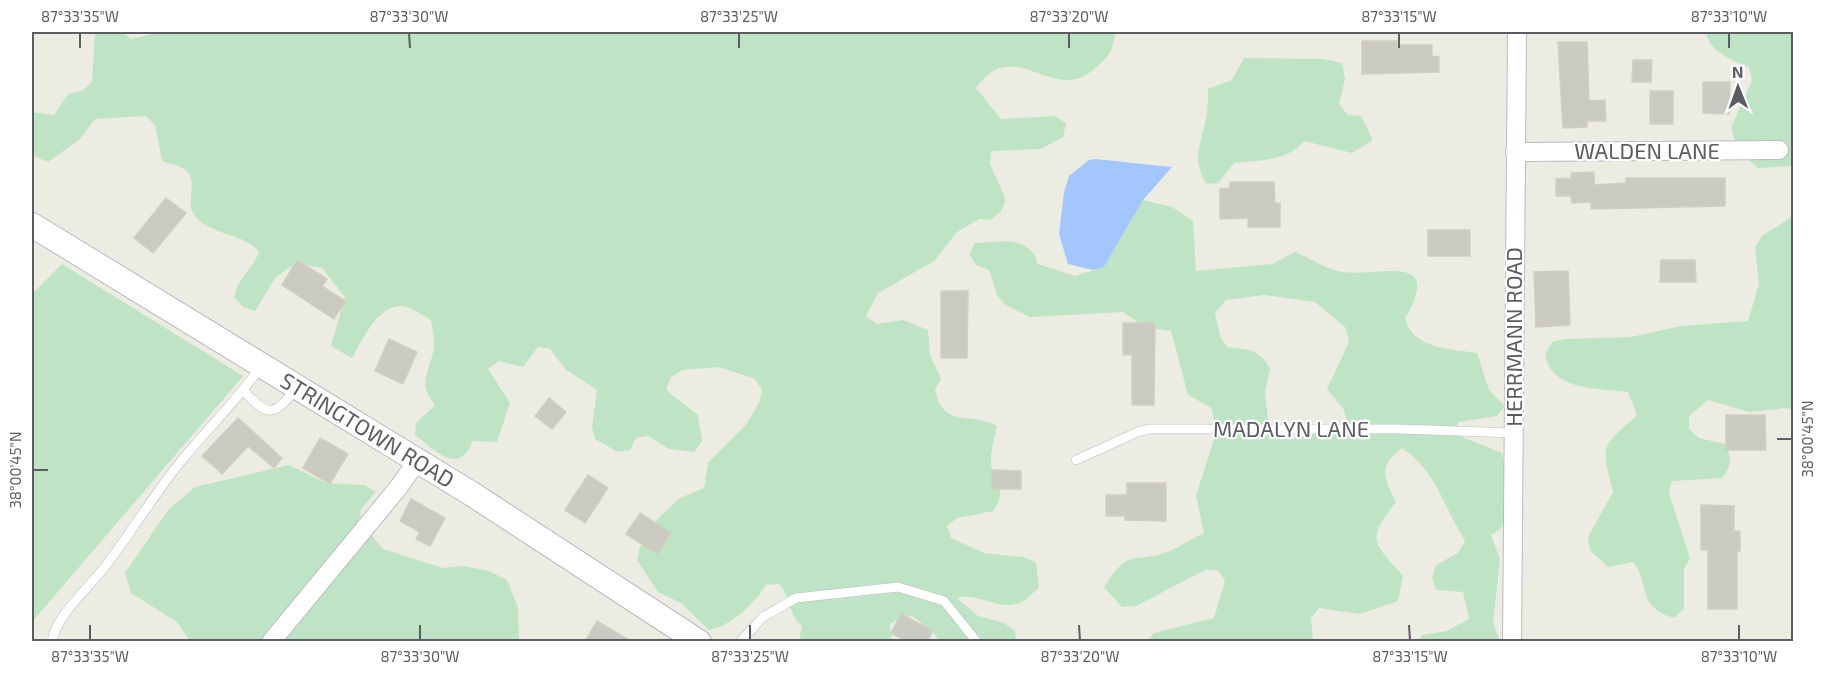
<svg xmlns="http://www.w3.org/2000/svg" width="1825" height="673" viewBox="0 0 1825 673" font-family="'Exo 2',sans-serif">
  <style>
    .green { fill: #bfe4c5; fill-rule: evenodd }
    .water { fill: #a3c6fc }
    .building { fill: #cac9c2; stroke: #d1cfc1; stroke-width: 1.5 }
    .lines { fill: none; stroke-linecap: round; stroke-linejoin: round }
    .service-casing { stroke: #babbc1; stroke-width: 10 }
    .minor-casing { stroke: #babbc1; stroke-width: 20 }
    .secondary-casing { stroke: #b8bac0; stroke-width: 26 }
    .service { stroke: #fff; stroke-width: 9 }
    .minor { stroke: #fff; stroke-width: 18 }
    .secondary { stroke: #fff; stroke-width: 24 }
    .ticks { fill: none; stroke: #5b5d63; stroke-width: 2 }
    .labels { text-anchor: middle; stroke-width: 4.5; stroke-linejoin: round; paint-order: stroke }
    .street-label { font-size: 22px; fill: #5b5d63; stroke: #fff }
    .neatline { fill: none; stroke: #5b5d63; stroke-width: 2 }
    .ticks-label { font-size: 15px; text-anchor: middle; fill: #5b5d63 }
  </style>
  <rect width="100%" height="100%" fill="#edece2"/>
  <!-- green -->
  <g class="green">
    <path d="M95 32H123L131 39 160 32H1116C1111 54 1111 54 1093 70 1051 105 1015 33 976 88L1001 119 1054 116 1066 123 1063 137 1041 149 991 151 990 164 1006 200 1001 211 991 220 979 219 957 232 934 261 878 293 866 316 877 324 903 320 928 330 930 355 941 379 935 390C944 430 970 411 997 426 995 437 990 452 991 463 992 485 1010 486 993 511L957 518 947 526 951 538 984 553 1023 557 1036 563 1039 588C1033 592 1026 601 1019 603 998 611 977 592 957 598L978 616 1004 623 1015 631 1016 641H939L933 632 912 616 900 617 890 625 892 641H799L802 626C788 614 791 597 779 584L766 585C755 603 730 627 709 630L681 603 658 592 637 560 640 547 651 538V525L680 498 704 488 708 463 745 426 759 403 762 390 755 379 719 367 682 370 671 377 666 390 698 415 702 441 694 452 669 449 648 436 636 438 630 450 618 452 595 439 592 427 597 390 565 369 550 349 538 347 523 367 499 361 488 369 510 403 497 442 473 441C459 477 435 450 415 435L416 423 435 405C415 380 432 371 434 345 434 337 432 328 431 320 423 316 411 306 402 306 377 305 362 341 352 358L331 346 345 297 322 268 296 263 275 278 255 311 243 307 234 297C237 278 253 269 259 252 243 232 213 237 195 216 183 202 201 180 184 169 178 165 169 164 162 161L155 125 146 116 95 119 80 139 48 162 32 155V112L54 115 68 94 82 91 92 82Z"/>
    <path d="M1706 32H1793V166L1758 168 1739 152 1731 128 1752 80 1749 68C1732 59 1709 53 1706 32Z"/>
    <path d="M1244 58 1323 59 1342 63 1345 79 1339 104 1348 115 1361 116 1373 140 1352 153 1304 141C1287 162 1259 160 1234 163L1218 183 1206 184C1189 154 1204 141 1207 112 1208 104 1208 96 1208 89L1232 80Z"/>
    <path d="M1143 200 1172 207 1193 221 1196 271 1272 264 1295 252C1310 258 1328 270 1343 272 1378 277 1445 251 1405 318 1413 349 1450 349 1477 353L1489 390 1505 406 1497 416 1458 422 1455 434 1502 453C1505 468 1510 502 1507 517 1505 526 1498 531 1491 535L1500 559 1493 623 1500 641H1418L1422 635 1447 631 1469 619 1463 592 1436 590 1432 578 1436 565 1458 553 1465 541C1445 509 1435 469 1402 448 1377 467 1384 478 1396 502 1365 540 1374 543 1403 576L1398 601 1360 614 1319 608 1311 618 1313 641H1147L1154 633 1214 618 1225 581 1218 570H1205L1136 606 1122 607 1104 587C1132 544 1133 566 1170 551 1182 546 1193 538 1204 533L1196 495 1216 434 1212 408 1188 395 1171 331 1145 327 1123 312 1030 317 1005 305 997 295 989 270 976 265 969 254 975 243C1000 242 1030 234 1038 264L1075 276 1104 267ZM1264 295 1315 302 1346 328 1349 342 1327 389 1344 410 1347 422 1340 433H1316L1291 439 1269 429 1265 393 1270 368C1259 349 1247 349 1227 347L1220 336 1215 313 1226 300Z"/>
    <path d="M1793 216V410L1786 408 1749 412 1708 400 1689 416V429L1699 438 1725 444C1732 458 1732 465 1722 478L1672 481 1669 493 1690 558 1684 569V609L1674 618C1635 606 1651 584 1633 562L1608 567 1590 550 1588 537 1613 492C1601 442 1600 449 1637 415L1628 392C1597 388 1551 391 1545 354L1552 342 1565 339 1631 337 1681 326 1748 321 1759 284 1755 247 1762 236Z"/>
    <path d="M62 264 243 376 32 622V294Z"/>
    <path d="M289 465 326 483 365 485 376 492 361 509 360 521 383 549 443 568 464 566 489 571 507 580 518 607 519 641H190L177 622 131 593 125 573 168 510 195 487Z"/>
  </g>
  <!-- water -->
  <path class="water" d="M1095 159 1172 167 1143 200 1104 267 1093 270 1068 264 1059 234 1064 192 1069 176 1089 160Z"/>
  <!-- building -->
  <g class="building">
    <path d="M1362 41H1397V45H1432V56L1439 57V72L1362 74Z"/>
    <path d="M1558 42H1587L1589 101 1605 100 1606 121H1587V127L1563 128Z"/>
    <path d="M1633 60H1652L1651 82H1632Z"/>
    <path d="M1703 82H1730L1729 114 1703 113Z"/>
    <rect x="1650" y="91" width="23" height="33"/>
    <path d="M1594 172V185L1626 183V178H1725V206L1591 209V202L1572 203 1571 196H1556V179L1571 178V173Z"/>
    <path d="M1230 182H1274L1275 203H1280V227H1248V218L1220 219V189L1230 188Z"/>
    <path d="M166 198 186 213 153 253 134 238Z"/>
    <rect x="1428" y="230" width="42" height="26"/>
    <path d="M297 260 327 279 322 286 345 301 334 319 282 285Z"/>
    <path d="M1661 260H1695L1696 282H1660Z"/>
    <path d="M1568 271 1570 325 1536 327 1534 272Z"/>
    <path d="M941 291H968L967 358H941Z"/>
    <path d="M1123 323H1155L1154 405H1132V355H1123Z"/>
    <path d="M389 339 417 352 403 384 375 371Z"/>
    <path d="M549 398 566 412 552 429 535 416Z"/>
    <path d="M1726 415H1765L1766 450H1726Z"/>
    <path d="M238 418 282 458 274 468 248 446 222 474 202 456Z"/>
    <path d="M320 438 348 454 330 484 303 468Z"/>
    <path d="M992 470 1021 471V489H992Z"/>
    <path d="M588 475 608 488 585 523 565 510Z"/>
    <path d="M1127 483H1166V521L1125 520V516H1106V495H1127Z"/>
    <path d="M411 499 445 518 430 546 416 539 420 532 400 521Z"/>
    <path d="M1701 505 1734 506V531H1740V551H1737V609H1708V550H1701Z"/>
    <path d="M640 513 671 533 657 554 626 534Z"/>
    <path d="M901 614 933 631 927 642H907L891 633Z"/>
    <path d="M597 621 632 642H585Z"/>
  </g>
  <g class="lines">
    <defs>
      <g id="service">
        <path d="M244 391C268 418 274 416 296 389"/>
        <path d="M1076 460 1140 431 1151 429H1400L1514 433"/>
        <path d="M52 642C55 617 89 587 104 568 131 533 154 494 182 460 208 428 238 400 261 366"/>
        <path d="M740 642 763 617 796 598 898 587 944 601 977 642"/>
      </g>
      <g id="minor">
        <path d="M1515 152 1779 150"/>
        <path d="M271 642 398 488 418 460"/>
        <path d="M1512 642 1517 32"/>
      </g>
      <g id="secondary">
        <path id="s1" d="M32 225 472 494 699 642"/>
      </g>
    </defs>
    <!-- service casing -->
    <use href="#service" class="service-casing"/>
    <!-- minor casing -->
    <use href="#minor" class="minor-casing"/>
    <!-- secondary casing -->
    <use href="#secondary" class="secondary-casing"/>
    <!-- service -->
    <use href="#service" class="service"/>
    <!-- minor -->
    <use href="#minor" class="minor"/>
    <!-- secondary -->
    <use href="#secondary" class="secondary"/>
  </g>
  <!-- ticks -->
  <path class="ticks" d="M80 33V48M409 33 410 48M739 33V48M1069 33V48M1399 33V48M1729 33V48M1777 439H1792M33 470H48M90 625V640M420 625V640M750 625V640M1079 625 1080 640M1409 625 1410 640M1739 625V640"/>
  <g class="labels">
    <!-- street labels -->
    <g class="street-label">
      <text x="1647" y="159">WALDEN LANE</text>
      <text transform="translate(1514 337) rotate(-90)" y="8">HERRMANN ROAD</text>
      <text x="1291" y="437">MADALYN LANE</text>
      <text dy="8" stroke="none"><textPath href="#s1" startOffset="393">STRINGTOWN ROAD</textPath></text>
    </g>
  </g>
  <!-- border -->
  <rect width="1825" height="673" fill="none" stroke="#ffffff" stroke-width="66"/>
  <!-- north arrow -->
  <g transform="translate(1738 87) rotate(359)" stroke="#ffffff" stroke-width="4.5" paint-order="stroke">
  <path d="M0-4.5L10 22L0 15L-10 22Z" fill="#5b5d63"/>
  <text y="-9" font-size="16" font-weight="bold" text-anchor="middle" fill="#5b5d63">N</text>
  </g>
  <rect x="33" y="33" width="1759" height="607" class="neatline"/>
  <g class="ticks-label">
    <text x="80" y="22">87°33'35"W</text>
    <text x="409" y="22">87°33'30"W</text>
    <text x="739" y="22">87°33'25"W</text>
    <text x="1069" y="22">87°33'20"W</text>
    <text x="1399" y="22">87°33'15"W</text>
    <text x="1729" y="22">87°33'10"W</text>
    <text transform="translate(1808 439) rotate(-90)" y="5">38°00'45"N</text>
    <text transform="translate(16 470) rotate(-90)" y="5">38°00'45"N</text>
    <text x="90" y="662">87°33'35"W</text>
    <text x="420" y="662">87°33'30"W</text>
    <text x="750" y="662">87°33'25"W</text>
    <text x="1080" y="662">87°33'20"W</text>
    <text x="1410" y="662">87°33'15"W</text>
    <text x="1739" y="662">87°33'10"W</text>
  </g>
</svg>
